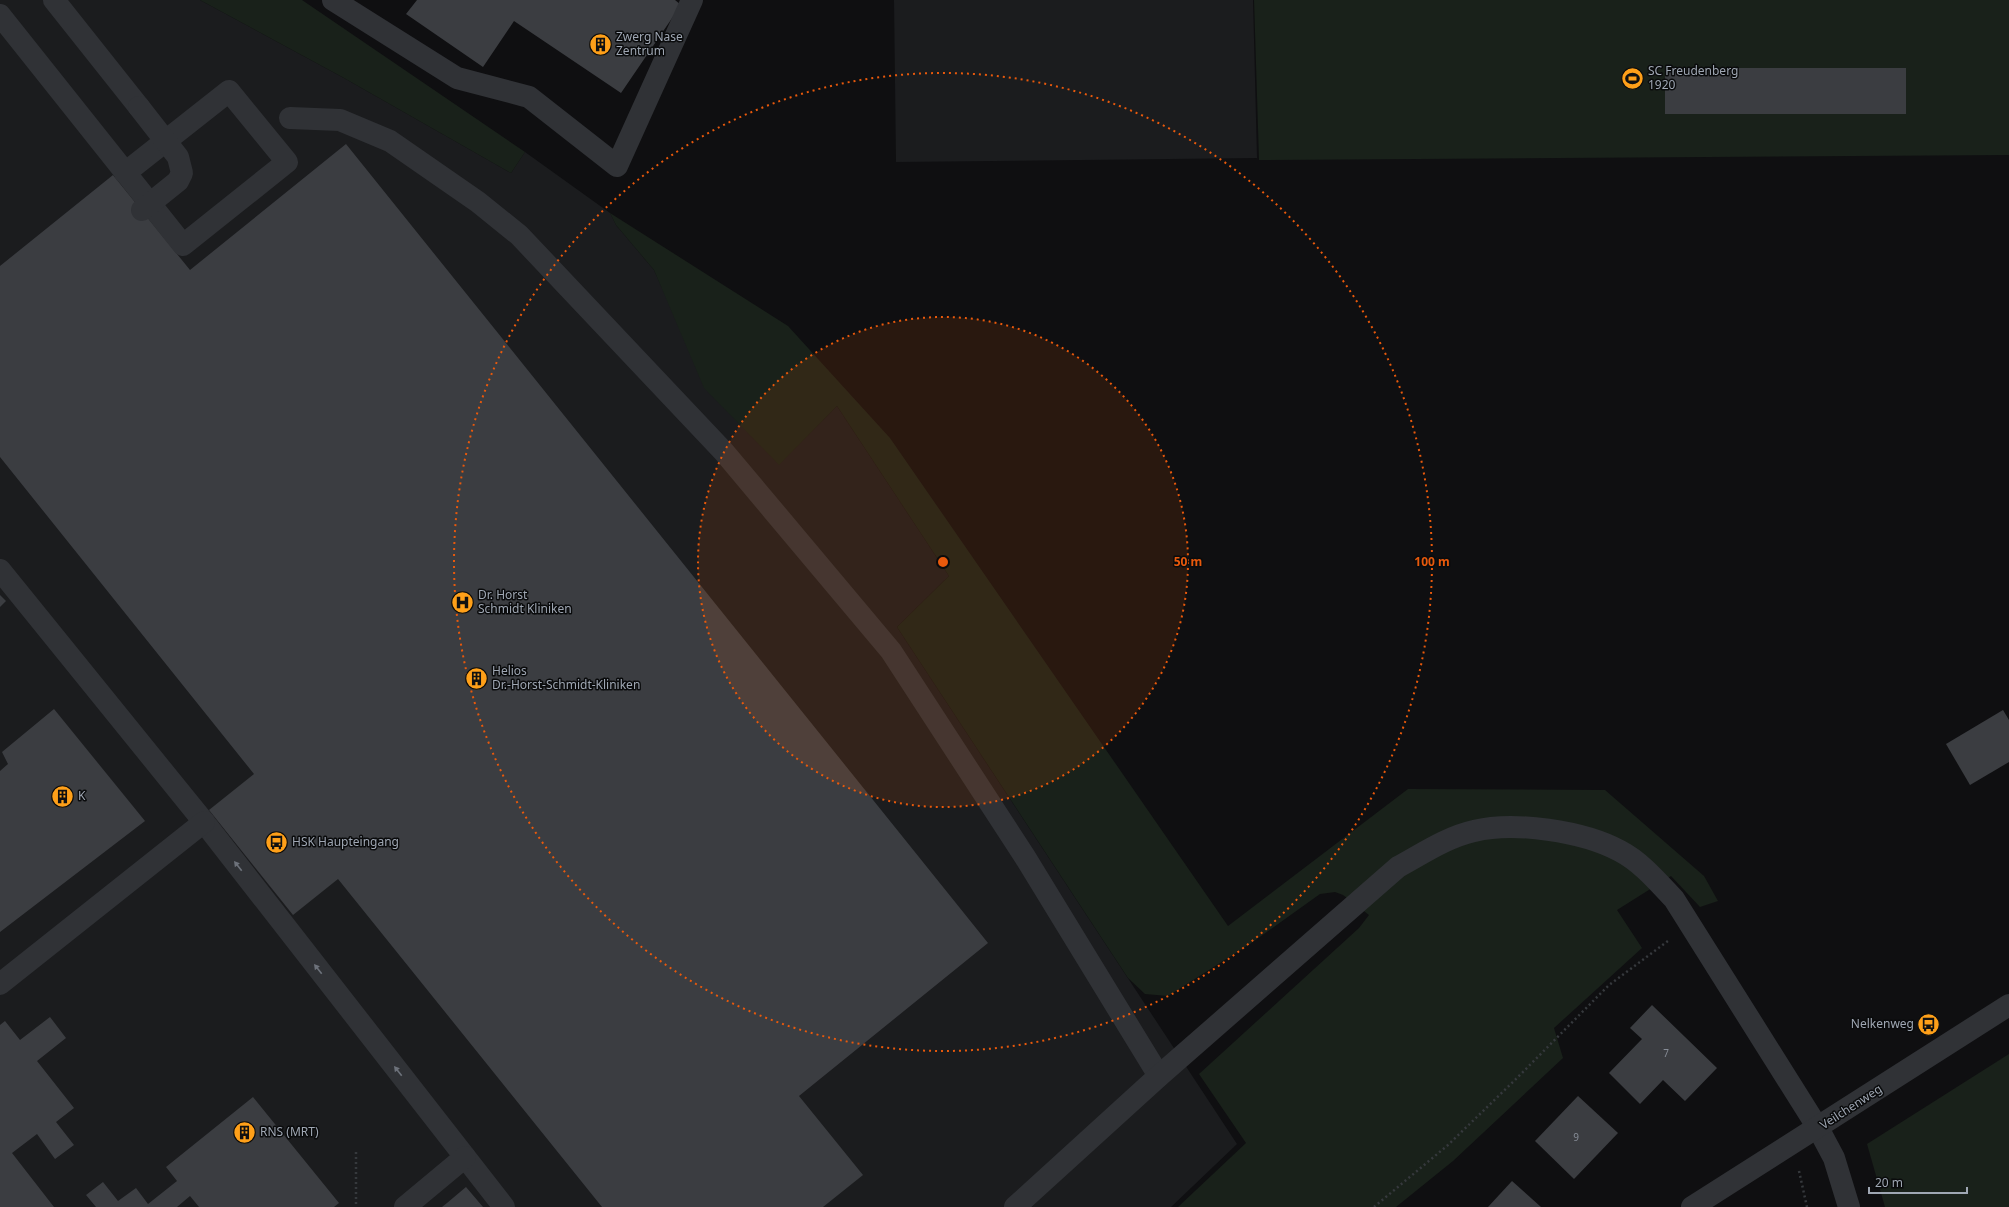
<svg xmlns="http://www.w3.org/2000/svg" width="2009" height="1207" viewBox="0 0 2009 1207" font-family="'Noto Sans',sans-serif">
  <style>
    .built { fill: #1b1c1e }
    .green { fill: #19211a }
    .building { fill: #3b3d41 }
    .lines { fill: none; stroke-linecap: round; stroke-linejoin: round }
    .path { stroke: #36393d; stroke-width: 2.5; stroke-dasharray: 2 3; stroke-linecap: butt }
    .minor { stroke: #303236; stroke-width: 22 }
    .minor-bridge { stroke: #303236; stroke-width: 22 }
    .oneway { fill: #6d727b }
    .ring { fill: none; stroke: #e8590c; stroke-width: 2; stroke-dasharray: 2 4 }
    .labels { text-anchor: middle; stroke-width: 3; stroke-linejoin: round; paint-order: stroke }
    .number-label { font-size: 10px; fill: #868c96 }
    .poi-label { font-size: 12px; fill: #9fa7b3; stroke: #0a0b0c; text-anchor: start }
    .street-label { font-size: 12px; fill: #9fa7b3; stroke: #0a0b0c }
    .centre { fill: #e8590c; stroke: #0a0b0c; stroke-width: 2 }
    .ring-label { font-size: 12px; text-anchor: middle; font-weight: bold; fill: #e8590c; stroke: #0a0b0c; stroke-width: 3; stroke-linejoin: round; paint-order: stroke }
  </style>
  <rect width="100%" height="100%" fill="#0f0f11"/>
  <!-- built -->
  <g class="built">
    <path d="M0 0H200L344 78 511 173 525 152 610 213 616 225 654 270 668 301 779 464 837 406 949 576 897 627 1237 1144 1171 1207H0Z"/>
    <path d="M894 0H1253L1257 158 896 162Z"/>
  </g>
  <!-- green -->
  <g class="green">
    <path d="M200 0H302L525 152 511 173 344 78Z"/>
    <path d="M1254 0H2009V155L1259 160Z"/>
    <path d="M610 213 788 326 890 438 1228 926 1408 789 1605 790 1704 876 1718 901 1700 907 1671 876 1617 910 1642 948 1554 1028 1563 1058 1453 1161 1396 1207H1178L1246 1143 1199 1074 1359 928 1369 915 1343 895 1335 892 1320 894 1250 944 1168 996 1145 994 1128 978 897 627 949 576 837 406 779 465 704 388 654 270 616 225Z"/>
    <path d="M2009 1054V1207H1885L1867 1144Z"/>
  </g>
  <!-- building -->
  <g class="building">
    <path d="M417 0H675L681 5 621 93 514 21 483 67 406 14Z"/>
    <rect x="1665" y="68" width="241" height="46"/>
    <path d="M346 144 988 943 799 1096 863 1175 823 1207H602L338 879 293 915 209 810 254 774 0 457V266L113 175 190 270Z"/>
    <path d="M0 595 6 601 0 607Z"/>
    <path d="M54 709 145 821 0 932V771L8 764 2 752Z"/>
    <path d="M2003 710 2009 720V762L1970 785 1946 744Z"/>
    <path d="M1652 1005 1717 1068 1685 1101 1663 1080 1640 1104 1609 1073 1642 1039 1630 1028Z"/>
    <path d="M50 1017 66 1038 37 1061 74 1108 56 1122 74 1145 55 1159 37 1134 12 1153 54 1207H0V1025L5 1021 20 1040Z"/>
    <path d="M1578 1096 1618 1133 1574 1179 1535 1141Z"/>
    <path d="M253 1097 339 1203 334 1207H199L190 1196 177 1207H96L86 1195 103 1182 118 1201 136 1188 148 1204 177 1181 166 1167Z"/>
    <path d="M1512 1181 1541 1207H1488Z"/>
    <path d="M466 1187 483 1207H442L447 1203Z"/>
  </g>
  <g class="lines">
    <!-- path -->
    <g class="path">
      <path d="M356 1152V1207"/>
      <path d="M1799 1171 1807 1207"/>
      <path d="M1374 1207 1448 1145 1515 1080 1609 985 1668 941"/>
    </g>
    <!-- minor -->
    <g class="minor">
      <path d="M54 0 139 107"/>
      <path d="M333 0 457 78 529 97 617 166 692 0"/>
      <path d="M0 15 183 245 287 162 229 91 125 173"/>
      <path d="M290 118 340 120 390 141 478 202 519 235 724 452 891 651 1025 857 1159 1076"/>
      <path d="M0 570 204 822 504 1207"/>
      <path d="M0 984 204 822"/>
      <path d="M405 1207 465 1157"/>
      <path d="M1015 1207 1159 1076 1398 867C1422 854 1447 837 1474 831 1514 821 1583 831 1620 851 1641 862 1657 881 1674 899L1818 1128 1834 1158 1849 1207"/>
      <path d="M1692 1207 2009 1005"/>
    </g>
    <!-- minor-bridge -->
    <path class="minor-bridge" d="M139 107 178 157 182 173 178 181 142 210"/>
  </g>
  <!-- one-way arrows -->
  <defs><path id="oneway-solid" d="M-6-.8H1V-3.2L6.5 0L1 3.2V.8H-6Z"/></defs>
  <g class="oneway">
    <use href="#oneway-solid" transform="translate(238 866) rotate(-128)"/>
    <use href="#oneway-solid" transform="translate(318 969) rotate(-128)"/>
    <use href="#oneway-solid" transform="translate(398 1071) rotate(-128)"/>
  </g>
  <!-- distance rings -->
  <circle cx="943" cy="562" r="245" fill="#e8590c" fill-opacity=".12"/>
  <g class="ring">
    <circle cx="943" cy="562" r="245"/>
    <circle cx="943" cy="562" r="489"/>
  </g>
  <!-- icons -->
  <defs>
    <symbol id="building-disc" viewBox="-11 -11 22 22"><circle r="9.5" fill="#ffa019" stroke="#0a0b0c"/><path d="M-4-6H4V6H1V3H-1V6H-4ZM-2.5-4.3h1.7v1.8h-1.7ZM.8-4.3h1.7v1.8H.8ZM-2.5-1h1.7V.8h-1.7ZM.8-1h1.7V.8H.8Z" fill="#111"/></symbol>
    <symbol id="stadium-disc" viewBox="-11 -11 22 22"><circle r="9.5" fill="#ffa019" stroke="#0a0b0c"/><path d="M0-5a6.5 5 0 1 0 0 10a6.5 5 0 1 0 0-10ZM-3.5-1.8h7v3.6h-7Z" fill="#111"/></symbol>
    <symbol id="hospital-disc" viewBox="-11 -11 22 22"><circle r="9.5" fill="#ffa019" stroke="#0a0b0c"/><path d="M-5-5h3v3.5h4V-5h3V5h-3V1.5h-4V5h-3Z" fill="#111"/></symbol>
    <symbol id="bus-disc" viewBox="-11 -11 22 22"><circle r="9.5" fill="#ffa019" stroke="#0a0b0c"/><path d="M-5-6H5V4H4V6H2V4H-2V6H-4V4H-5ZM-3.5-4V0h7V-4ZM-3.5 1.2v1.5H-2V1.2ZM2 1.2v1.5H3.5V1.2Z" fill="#111"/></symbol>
  </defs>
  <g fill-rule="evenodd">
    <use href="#building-disc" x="588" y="32" width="25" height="25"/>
    <use href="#stadium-disc" x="1620" y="66" width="25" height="25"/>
    <use href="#hospital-disc" x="450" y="590" width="25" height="25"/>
    <use href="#building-disc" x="464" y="666" width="25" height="25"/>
    <use href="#building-disc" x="50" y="784" width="25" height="25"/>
    <use href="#bus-disc" x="264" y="830" width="25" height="25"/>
    <use href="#bus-disc" x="1916" y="1012" width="25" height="25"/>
    <use href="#building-disc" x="232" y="1120" width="25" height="25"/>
  </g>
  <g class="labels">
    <!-- number labels -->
    <g class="number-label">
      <text x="1666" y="1057">7</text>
      <text x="1576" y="1141">9</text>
    </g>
    <!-- poi labels -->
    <g class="poi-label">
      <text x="616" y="41">Zwerg Nase<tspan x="616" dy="14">Zentrum</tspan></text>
      <text x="1648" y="75">SC Freudenberg<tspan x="1648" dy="14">1920</tspan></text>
      <text x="478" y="599">Dr. Horst<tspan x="478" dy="14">Schmidt Kliniken</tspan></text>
      <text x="492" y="675">Helios<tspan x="492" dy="14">Dr.-Horst-Schmidt-Kliniken</tspan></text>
      <text x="78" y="800">K</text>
      <text x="292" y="846">HSK Haupteingang</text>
      <text x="1914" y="1028" text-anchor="end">Nelkenweg</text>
      <text x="260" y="1136">RNS (MRT)</text>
    </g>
    <!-- street labels -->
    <g class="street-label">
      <text transform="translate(1851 1107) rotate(-33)" y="4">Veilchenweg</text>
    </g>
  </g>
  <circle cx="943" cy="562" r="6" class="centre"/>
  <g class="ring-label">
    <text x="1188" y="566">50 m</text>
    <text x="1432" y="566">100 m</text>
  </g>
  <!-- scale -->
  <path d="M1869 1187v6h98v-6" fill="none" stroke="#9fa7b3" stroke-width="2"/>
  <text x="1875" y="1187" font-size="12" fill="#9fa7b3" stroke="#0a0b0c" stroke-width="3" paint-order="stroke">20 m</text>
</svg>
